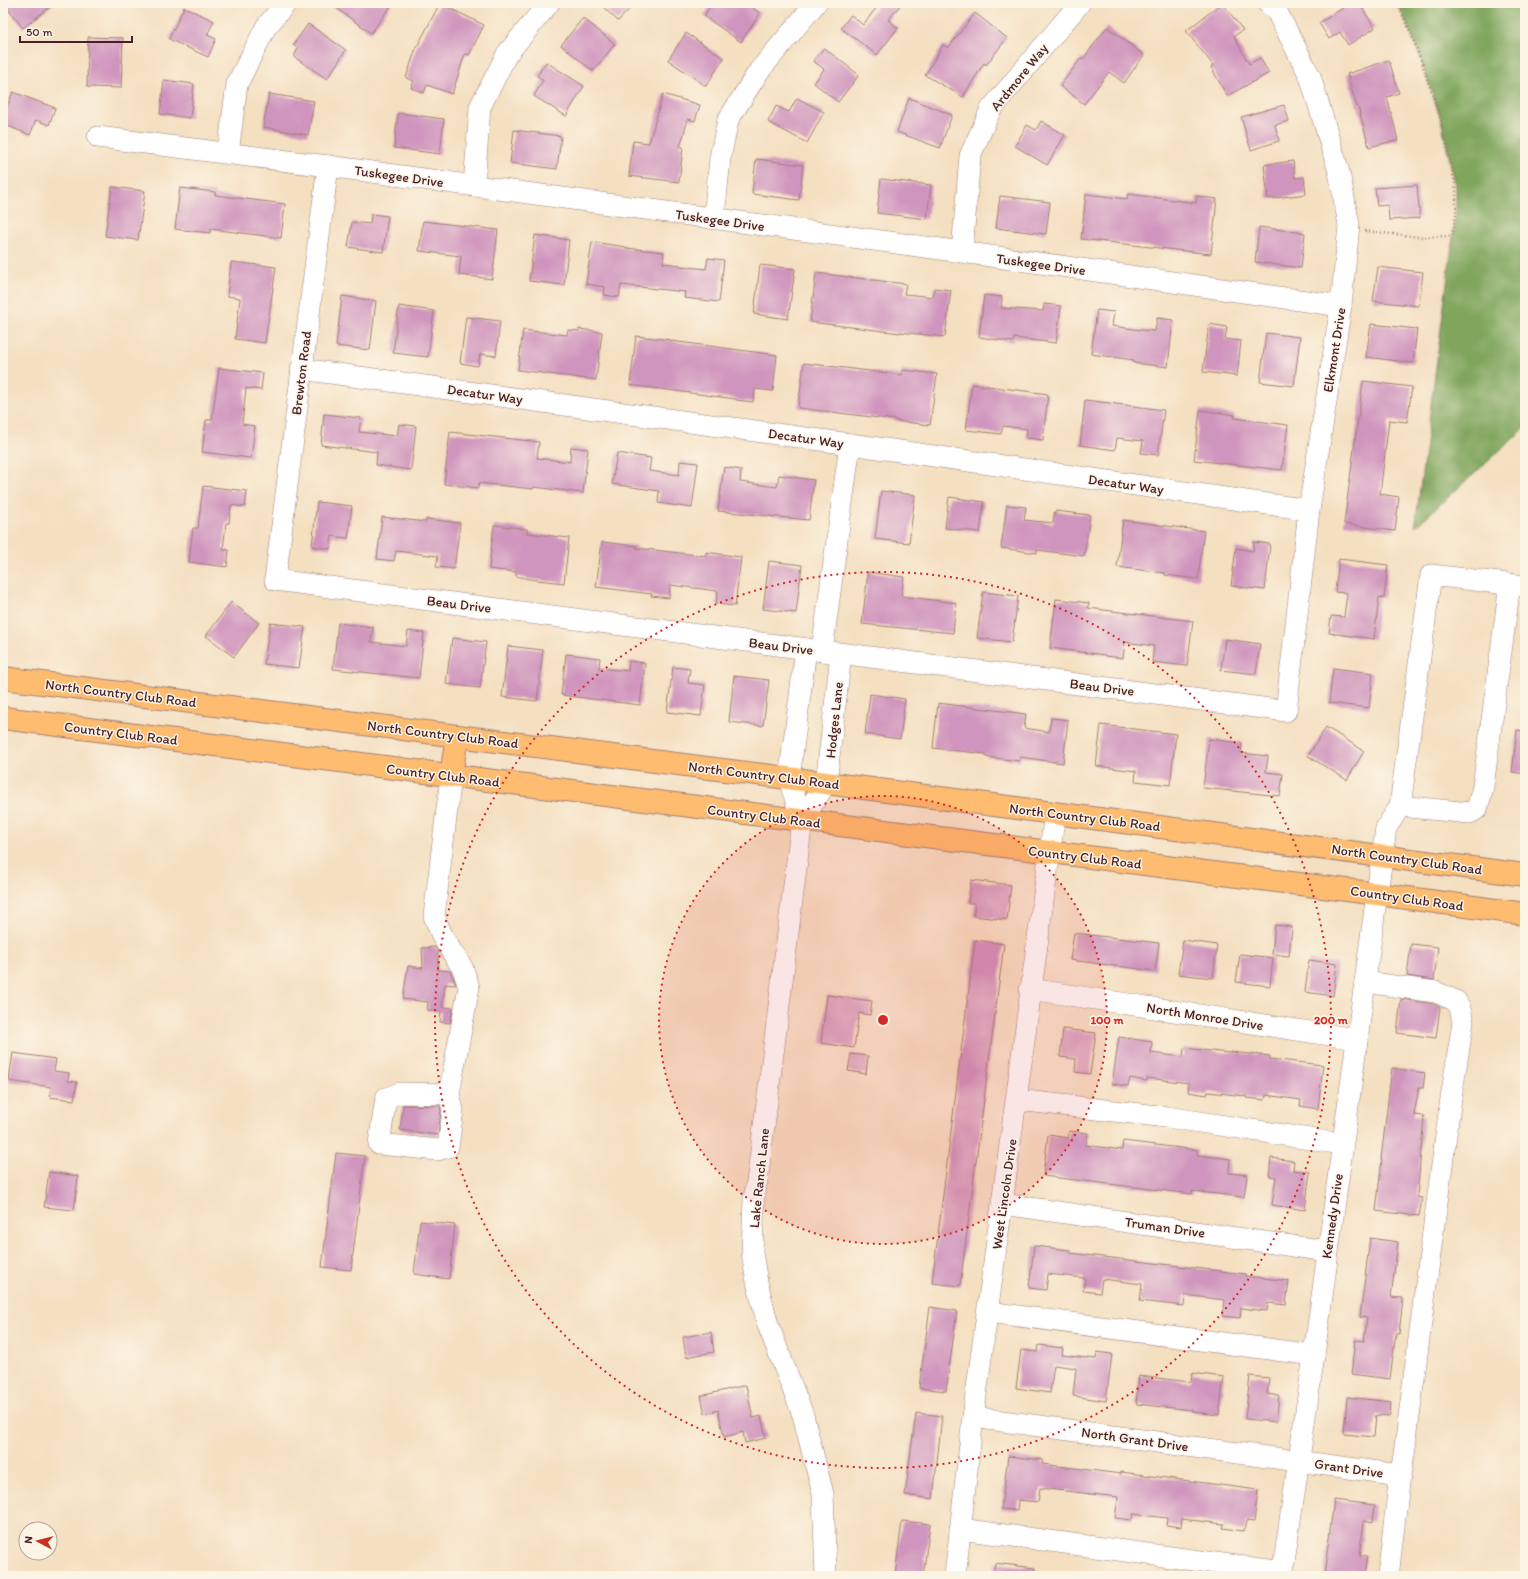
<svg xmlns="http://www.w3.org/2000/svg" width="1528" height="1579" viewBox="0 0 1528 1579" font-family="Itim,sans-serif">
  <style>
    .forest { fill: #80a65d; stroke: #656244 }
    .building { fill: #d095be }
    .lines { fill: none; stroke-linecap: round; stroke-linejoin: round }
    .minor-casing { stroke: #9f7f76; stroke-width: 22 }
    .major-casing { stroke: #9f7f76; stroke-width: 24 }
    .path { stroke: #9f7f76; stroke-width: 2.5; stroke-dasharray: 1 3; stroke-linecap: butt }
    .minor { stroke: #fff; stroke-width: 21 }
    .major { stroke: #febc70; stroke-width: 22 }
    .ring { fill: none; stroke: #d62828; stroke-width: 2; stroke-dasharray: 2 4 }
    .labels { text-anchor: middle; stroke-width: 3; stroke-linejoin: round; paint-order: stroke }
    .street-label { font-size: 14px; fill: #4a1f2b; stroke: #fcf5e5 }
    .centre { fill: #d62828; stroke: #fcf5e5; stroke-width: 2 }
    .ring-label { font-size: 12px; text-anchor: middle; font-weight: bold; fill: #d62828; stroke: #fcf5e5; stroke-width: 3; stroke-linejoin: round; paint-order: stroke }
  </style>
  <rect width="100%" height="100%" fill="#fcf5e5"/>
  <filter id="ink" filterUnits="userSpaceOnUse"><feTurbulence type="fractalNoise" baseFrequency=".025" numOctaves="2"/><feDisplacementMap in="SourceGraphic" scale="8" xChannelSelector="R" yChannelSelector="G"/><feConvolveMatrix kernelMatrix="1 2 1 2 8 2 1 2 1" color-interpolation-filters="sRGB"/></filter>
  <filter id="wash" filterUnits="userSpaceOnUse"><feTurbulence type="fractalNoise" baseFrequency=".012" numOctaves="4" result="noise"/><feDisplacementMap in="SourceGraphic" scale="16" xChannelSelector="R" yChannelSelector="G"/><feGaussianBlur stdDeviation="0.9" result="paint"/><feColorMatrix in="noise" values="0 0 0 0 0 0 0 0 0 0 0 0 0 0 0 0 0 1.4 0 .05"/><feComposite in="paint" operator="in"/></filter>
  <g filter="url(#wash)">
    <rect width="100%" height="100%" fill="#f4dfc1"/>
    <!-- forest -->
    <path class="forest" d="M1397 3H1525V428L1415 527 1456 214V188L1441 120 1420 57 1409 28Z"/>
    <g id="blocks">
      <!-- building -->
      <g class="building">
        <path d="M3 3H55L23 28Z"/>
        <path d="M329 3H393L371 33Z"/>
        <path d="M440 3 484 25 469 55 465 54 452 94 427 85 424 93 411 88 414 81 406 78 417 45H418Z"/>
        <path d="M599 3H635L618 21Z"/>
        <path d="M712 3H745L760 13 741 42 704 16Z"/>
        <path d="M880 3H902L888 20 898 28 877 55 841 28 851 15 863 25Z"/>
        <path d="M1222 3 1243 30 1234 36 1249 64 1260 58 1269 73 1227 96 1211 67 1213 65 1186 31Z"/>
        <path d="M1351 3H1359L1375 28 1348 45 1340 32 1329 39 1319 23Z"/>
        <path d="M184 7 214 21 207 35 216 39 208 57 169 39Z"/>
        <path d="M975 13 1007 38 986 65 984 63 963 97 925 75 943 45 948 48Z"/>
        <path d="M583 18 615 44 593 71 561 45Z"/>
        <path d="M308 24 346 50 327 79 294 57 298 48 293 45Z"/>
        <path d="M1107 27 1144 55 1124 83 1109 72 1084 104 1060 86 1081 58 1083 59Z"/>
        <path d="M686 33 724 58 706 86 668 60Z"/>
        <path d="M88 37 123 38 121 88 87 87Z"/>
        <path d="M824 48 859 75 838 102 814 83 824 69 813 61Z"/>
        <path d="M1389 60 1399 93 1387 97 1398 140 1369 147 1358 106 1357 107 1347 74Z"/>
        <path d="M546 62 584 86 566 116 534 96 543 80 537 76Z"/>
        <path d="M164 80 194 84 190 118 160 114Z"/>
        <path d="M13 92 55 108 49 125 36 120 30 135 3 124V116Z"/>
        <path d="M269 94 314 101 308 135 263 127Z"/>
        <path d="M663 94 700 105 695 121 688 119 680 147H683L679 182 629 176 633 141 649 143Z"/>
        <path d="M797 98 824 112 807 143 768 122 776 106 789 112Z"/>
        <path d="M909 98 952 115 940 148 897 132Z"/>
        <path d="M1284 105 1289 121 1275 125 1279 141 1251 150 1241 117Z"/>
        <path d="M398 113 444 119 440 154 394 148Z"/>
        <path d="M1041 121 1065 135 1047 165 1015 146 1027 125 1036 130Z"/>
        <path d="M514 130 561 136 557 169 510 163Z"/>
        <path d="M756 159 803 165 799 200 752 194Z"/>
        <path d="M1293 161 1295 178 1304 177 1306 194 1268 199 1264 165Z"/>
        <path d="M881 179 931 185 927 219 877 213Z"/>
        <path d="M1417 185 1420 218 1389 220 1388 205 1377 206 1375 188Z"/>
        <path d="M112 187 145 191 138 240 105 236Z"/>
        <path d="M180 188 215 192V195L285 204 281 238 211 229 210 233 175 229Z"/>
        <path d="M1086 194 1127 199 1128 194 1196 203 1197 196 1217 199 1211 254 1081 239Z"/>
        <path d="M1000 196 1050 202 1046 234 996 228Z"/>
        <path d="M371 214 388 216 383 252 348 247 352 222 370 224Z"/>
        <path d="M423 221 498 230 492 279 459 275 461 256 419 251Z"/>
        <path d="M1259 227 1305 233 1301 268 1255 262Z"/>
        <path d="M535 235 569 240 564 285 529 281Z"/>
        <path d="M592 242 626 247V248L664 252 663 263 680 265V266L706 269 708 258 724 260 719 302 684 298 685 292 621 285 619 297 604 295 605 287 586 284Z"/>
        <path d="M231 262 276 267 265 343 235 339 240 298 227 296Z"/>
        <path d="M760 265 795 269 788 319 754 314Z"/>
        <path d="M1378 267 1423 272 1419 306 1373 301Z"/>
        <path d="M816 273 906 284 904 294 933 297 934 288 951 290 945 337 900 332V333L810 322Z"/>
        <path d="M984 295 1002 297 1001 308 1043 311 1044 304 1061 306 1056 343 1014 338 1013 342 979 337Z"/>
        <path d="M342 296 376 301 370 350 336 346Z"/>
        <path d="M399 306 434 311 428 357 393 353Z"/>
        <path d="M1097 310 1114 312 1112 326 1141 330 1155 331 1157 318 1173 320 1168 367 1134 363V360L1091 354Z"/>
        <path d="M466 317 500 321 496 356 480 354 478 366 460 363Z"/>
        <path d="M1209 324 1227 327 1225 339 1241 341 1237 376 1203 372Z"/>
        <path d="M1371 324 1417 329 1413 363 1366 357Z"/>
        <path d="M579 329 602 332 596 380 518 370 523 330 567 335 568 330 579 331Z"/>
        <path d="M1266 333 1300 337 1294 386 1260 382Z"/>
        <path d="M636 336 671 340V341L777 355 773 391 755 389 753 402 736 400V399L630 385Z"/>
        <path d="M804 363 902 375V370L937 374 930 425 896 421V420L798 408Z"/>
        <path d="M219 368 263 373 261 390 246 388 242 424 255 426 251 458 202 452 206 420H212Z"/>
        <path d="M1363 381 1412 387 1407 422 1389 420 1380 494 1399 497 1395 531 1344 524Z"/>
        <path d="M972 384 1048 394 1043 440 1026 438 1027 429 1003 426 1001 434 966 430Z"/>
        <path d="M1085 400 1164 410 1158 455 1141 453 1143 441 1117 438 1115 450 1080 445Z"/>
        <path d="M1200 410 1235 415 1234 418 1288 425 1282 470 1194 460Z"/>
        <path d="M324 414 361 418 359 432 397 436 399 424 416 426 411 470 376 465 377 452 321 445Z"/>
        <path d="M450 432 539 442 537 458 570 462 571 447 588 449 583 493 534 487 533 489 479 483 478 488 444 484Z"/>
        <path d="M617 453 651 458 649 471 679 475 680 461 698 463 692 508 658 503 659 491 612 484Z"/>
        <path d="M724 467 741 470 740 482 777 487 779 475 814 480 809 520 718 511Z"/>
        <path d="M203 486 247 491 245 507 231 505 229 523H226L223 550H229L227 567 189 562 193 528H198Z"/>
        <path d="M881 491 915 495 909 543 875 539Z"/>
        <path d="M949 497 984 502 980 532 945 528Z"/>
        <path d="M317 502 352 506 348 538 332 536 330 549 312 546Z"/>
        <path d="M1007 505 1026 507 1024 520 1053 523 1055 511 1090 515 1084 556 1037 550V553L1001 548Z"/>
        <path d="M382 517 426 522V519L460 523 454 569 436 567 438 556 396 551 394 561 377 559Z"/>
        <path d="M1123 520 1204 531 1198 579 1165 575V573L1117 567Z"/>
        <path d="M494 525 527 529V533L569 538 564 583 529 579 516 576V572L489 569Z"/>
        <path d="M602 542 637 546 636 548 706 556V552L741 557 735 606 716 604 718 591 670 585 669 598 651 596 652 594 596 587Z"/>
        <path d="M1254 542 1270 544 1265 590 1231 586 1236 548 1253 551Z"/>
        <path d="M1339 559 1388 565 1384 598 1379 597 1374 639 1329 633 1331 616 1344 617 1347 593 1335 592Z"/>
        <path d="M769 561 802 565 796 613 763 609Z"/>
        <path d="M868 572 904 577 901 596 956 603 953 633 862 624Z"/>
        <path d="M983 592 1018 596 1012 642 977 638Z"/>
        <path d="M1056 599 1089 603 1088 608 1193 621 1187 666 1152 662 1154 646 1125 642 1123 658 1105 656V655L1050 648Z"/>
        <path d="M231 602 259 623 234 657 206 636Z"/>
        <path d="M270 623 305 627 299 668 264 664Z"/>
        <path d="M338 623 373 627 371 642 406 646 408 631 424 633 419 678 333 669Z"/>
        <path d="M452 638 486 642 480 688 446 684Z"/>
        <path d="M1225 639 1260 644 1256 674 1221 670Z"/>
        <path d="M508 646 543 650 537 701 502 697Z"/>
        <path d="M566 654 600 658 599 668 628 671 629 661 645 663 640 705 561 695Z"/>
        <path d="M673 667 690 669 688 683 705 685 701 716 667 712Z"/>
        <path d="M1333 668 1373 673 1369 708 1329 703Z"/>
        <path d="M734 676 769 680 763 726 729 722Z"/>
        <path d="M870 694 905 699 900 739 865 734Z"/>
        <path d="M938 703 1026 714 1024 728 1049 732 1051 718 1068 720 1063 763 1020 757V761L986 757V754L933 748Z"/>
        <path d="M1101 725 1176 734 1170 785 1135 781 1136 771 1096 766Z"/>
        <path d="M1326 727 1364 751 1347 780 1308 756Z"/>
        <path d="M1517 730 1525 731V774L1512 772Z"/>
        <path d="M1209 739 1242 743 1241 753 1268 756 1266 772 1283 774 1280 796 1203 788Z"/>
        <path d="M971 880 1011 885 1007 920 973 916 975 903H968Z"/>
        <path d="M1275 925 1292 927 1289 956 1272 954Z"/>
        <path d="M1074 933 1159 943 1155 971 1070 960Z"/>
        <path d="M975 940 1004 944 960 1286 932 1283Z"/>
        <path d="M1183 940 1217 945 1213 978 1178 974Z"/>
        <path d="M1411 944 1438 947 1434 980 1407 976Z"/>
        <path d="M435 947 438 952V970L450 971 456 985 445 984 442 1007 453 1008 450 1023 440 1022 441 1012 427 1010 428 1002 403 999 408 966 423 968 422 948Z"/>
        <path d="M1240 954 1273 958 1270 986 1236 982Z"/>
        <path d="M1309 960 1337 964 1333 996 1305 992Z"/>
        <path d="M827 995 872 1001 870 1015 859 1013 854 1048 821 1043Z"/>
        <path d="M1401 999 1433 1004 1440 1007 1436 1038 1397 1033Z"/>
        <path d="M1063 1029 1096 1033 1090 1074 1075 1072 1076 1059 1060 1057Z"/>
        <path d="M1119 1037 1152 1042 1151 1053 1183 1057 1184 1048 1229 1053 1230 1052 1270 1056V1059L1323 1065 1318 1109 1300 1106 1301 1100 1266 1095 1265 1100 1246 1098V1096L1208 1092 1207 1095 1188 1092 1189 1083 1147 1078V1081L1130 1078 1128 1086 1112 1084Z"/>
        <path d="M13 1053 56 1059 54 1071 69 1073 68 1081 77 1082 74 1100 49 1097 51 1087 9 1081Z"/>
        <path d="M851 1054 868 1056 866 1074 848 1071Z"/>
        <path d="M1392 1068 1425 1073 1423 1088 1419 1087 1414 1115 1424 1116 1417 1197 1422 1198 1419 1216 1376 1211 1382 1159H1381Z"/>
        <path d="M403 1105 440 1106 441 1111 438 1135 400 1130Z"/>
        <path d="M1069 1131 1088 1133 1086 1145 1122 1150 1123 1141 1197 1150V1155L1230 1159 1229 1173 1247 1175 1244 1197 1192 1191V1194L1043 1176 1048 1135 1068 1138Z"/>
        <path d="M336 1153 365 1156 351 1270 322 1267Z"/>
        <path d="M1271 1158 1294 1161 1293 1170 1310 1172 1305 1210 1272 1205 1276 1177 1269 1176Z"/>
        <path d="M49 1172 78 1176 74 1210 44 1207Z"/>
        <path d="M420 1221 455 1225 449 1279 414 1274Z"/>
        <path d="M1370 1238 1398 1242 1391 1297 1403 1298 1399 1334 1396 1333 1390 1379 1351 1374 1355 1340 1364 1341 1367 1318 1360 1317Z"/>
        <path d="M1034 1246 1070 1250V1253L1245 1274V1276L1289 1281 1286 1305 1268 1303 1267 1311 1241 1308 1240 1318 1223 1316 1225 1300 1185 1295 1184 1306 1140 1301 1142 1284 1102 1279 1100 1293 1083 1291 1085 1278 1048 1274 1046 1290 1029 1288Z"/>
        <path d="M930 1307 957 1311 946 1391 919 1388Z"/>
        <path d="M711 1332 714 1352 686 1357 683 1337Z"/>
        <path d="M1039 1345 1063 1348 1062 1355 1096 1359 1097 1352 1112 1354 1106 1401 1073 1396 1076 1368 1054 1365 1050 1393 1016 1388 1021 1350 1038 1352Z"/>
        <path d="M1192 1373 1224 1377 1219 1415 1192 1412V1410L1136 1404 1139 1376 1191 1382Z"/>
        <path d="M1250 1376 1269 1378 1267 1394 1279 1396 1276 1422 1245 1419Z"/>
        <path d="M746 1385 753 1418 761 1416 766 1438 745 1443 743 1432 724 1437 718 1410 705 1414 701 1396Z"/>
        <path d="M1347 1397 1391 1402 1390 1416 1376 1415 1374 1437 1344 1434Z"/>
        <path d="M916 1413 942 1416 933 1499 905 1495Z"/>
        <path d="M1008 1456 1043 1460 1042 1464 1121 1474V1472L1258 1490 1254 1522 1246 1521 1244 1531 1223 1528 1224 1524 1182 1519 1181 1527 1166 1525 1167 1518 1133 1514 1132 1520 1115 1518 1118 1497 1040 1488 1038 1502 1018 1500 1017 1510 1001 1509Z"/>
        <path d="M1334 1500 1375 1505 1373 1522 1364 1520 1360 1555 1367 1556 1364 1576H1324Z"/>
        <path d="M902 1521 930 1524 923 1576H895Z"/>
        <path d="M995 1563 1035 1568V1576H993Z"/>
      </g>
    </g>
  </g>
  <g filter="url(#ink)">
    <use href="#blocks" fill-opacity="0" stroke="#9f7f76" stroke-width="1"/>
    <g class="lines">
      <defs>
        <g id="minor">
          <path d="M98 137 328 166 962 252 1341 306"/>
          <path d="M228 153 237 84 266 27 286 3"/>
          <path d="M328 166 275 580 1286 711 1309 510 1341 306 1349 225 1339 172 1310 76 1276 10 1268 3"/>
          <path d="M474 186 480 107 507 54 549 3"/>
          <path d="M714 219 720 158 728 120 759 71 816 3"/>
          <path d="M962 252 970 156 991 109 1080 3"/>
          <path d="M301 369 850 444 1309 510"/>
          <path d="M806 649 789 779 802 820 826 783 841 654"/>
          <path d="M822 651 850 444"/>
          <path d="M1400 806 1470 813 1477 809 1483 787 1510 584"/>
          <path d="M802 820 758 1175 754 1198 752 1253 757 1282 768 1325 803 1415 823 1494 826 1576"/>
          <path d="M1365 982 1436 992 1456 1001 1460 1008 1463 1022 1451 1098 1426 1284 1404 1455 1400 1475 1388 1576"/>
          <path d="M1030 989 1356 1039"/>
          <path d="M449 1094 400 1093 386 1098 379 1144 438 1150 448 1147 453 1110 449 1094 469 987 463 969 443 938 434 916 451 776"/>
          <path d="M1017 1100 1167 1117 1342 1144"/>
          <path d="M1003 1204 1327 1251"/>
          <path d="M988 1312 1314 1355"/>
          <path d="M973 1417 1400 1475"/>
          <path d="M960 1529 1283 1572"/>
          <path d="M955 1576 973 1417 1055 813"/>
          <path d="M1282 1576 1314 1355 1386 828 1400 806 1431 575 1525 586"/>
        </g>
        <g id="major">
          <path d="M3 678 826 783 1525 875"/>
          <path d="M3 718 1378 894 1525 914"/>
          <path d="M451 776 457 736"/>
        </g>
      </defs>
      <!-- minor casing -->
      <use href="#minor" class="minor-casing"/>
      <!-- major casing -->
      <use href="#major" class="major-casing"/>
      <!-- path -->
      <path class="path" d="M1365 231 1419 237 1452 236 1456 214V188L1441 120 1420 57 1409 28 1397 3"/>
      <!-- minor -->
      <use href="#minor" class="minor"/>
      <!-- major -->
      <use href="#major" class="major"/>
    </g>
  </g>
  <!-- distance rings -->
  <circle cx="883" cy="1020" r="224" fill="#d62828" fill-opacity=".12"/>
  <g class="ring">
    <circle cx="883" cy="1020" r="224"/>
    <circle cx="883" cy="1020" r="448"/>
  </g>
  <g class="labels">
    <!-- street labels -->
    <g class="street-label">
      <text transform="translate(1019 77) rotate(-51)" y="5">Ardmore Way</text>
      <text transform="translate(399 176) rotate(8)" y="5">Tuskegee Drive</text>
      <text transform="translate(720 220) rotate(8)" y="5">Tuskegee Drive</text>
      <text transform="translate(1041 264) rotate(8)" y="5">Tuskegee Drive</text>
      <text transform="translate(1334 350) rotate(-81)" y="5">Elkmont Drive</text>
      <text transform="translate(301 373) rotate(-83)" y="5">Brewton Road</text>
      <text transform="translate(485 394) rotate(8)" y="5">Decatur Way</text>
      <text transform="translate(806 438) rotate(8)" y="5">Decatur Way</text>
      <text transform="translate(1126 484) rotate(8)" y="5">Decatur Way</text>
      <text transform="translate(459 604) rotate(7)" y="5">Beau Drive</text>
      <text transform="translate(781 646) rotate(7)" y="5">Beau Drive</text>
      <text transform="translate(1102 687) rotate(7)" y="5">Beau Drive</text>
      <text transform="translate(121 693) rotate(7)" y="5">North Country Club Road</text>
      <text transform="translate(834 720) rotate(-84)" y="5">Hodges Lane</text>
      <text transform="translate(121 733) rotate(7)" y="5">Country Club Road</text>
      <text transform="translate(443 734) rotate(7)" y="5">North Country Club Road</text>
      <text transform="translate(443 775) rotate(7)" y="5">Country Club Road</text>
      <text transform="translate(764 775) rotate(7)" y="5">North Country Club Road</text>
      <text transform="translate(764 816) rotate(7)" y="5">Country Club Road</text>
      <text transform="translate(1085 817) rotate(7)" y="5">North Country Club Road</text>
      <text transform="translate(1085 857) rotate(7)" y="5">Country Club Road</text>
      <text transform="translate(1407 859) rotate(8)" y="5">North Country Club Road</text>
      <text transform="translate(1407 898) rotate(8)" y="5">Country Club Road</text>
      <text transform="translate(1205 1016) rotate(9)" y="5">North Monroe Drive</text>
      <text transform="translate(759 1178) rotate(-84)" y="5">Lake Ranch Lane</text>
      <text transform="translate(1004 1194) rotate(-82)" y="5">West Lincoln Drive</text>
      <text transform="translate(1332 1216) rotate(-82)" y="5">Kennedy Drive</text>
      <text transform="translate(1165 1227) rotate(8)" y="5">Truman Drive</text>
      <text transform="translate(1135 1439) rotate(8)" y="5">North Grant Drive</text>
      <text transform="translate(1349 1468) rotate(8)" y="5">Grant Drive</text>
    </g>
  </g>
  <circle cx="883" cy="1020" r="6" class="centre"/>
  <g class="ring-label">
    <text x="1107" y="1024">100 m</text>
    <text x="1331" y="1024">200 m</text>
  </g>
  <!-- margin -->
  <rect width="1528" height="1579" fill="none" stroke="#fcf5e5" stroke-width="16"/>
  <!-- north arrow -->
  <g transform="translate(38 1541) rotate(277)"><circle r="19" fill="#fcf5e5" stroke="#b59f9b"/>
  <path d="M0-3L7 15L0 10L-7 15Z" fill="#c8321e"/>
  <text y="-6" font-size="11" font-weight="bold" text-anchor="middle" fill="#4a1f2b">N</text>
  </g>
  <!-- scale -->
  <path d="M20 36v6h112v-6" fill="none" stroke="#4a1f2b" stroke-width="2"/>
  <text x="26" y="36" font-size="12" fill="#4a1f2b" stroke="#fcf5e5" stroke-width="3" paint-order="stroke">50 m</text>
</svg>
